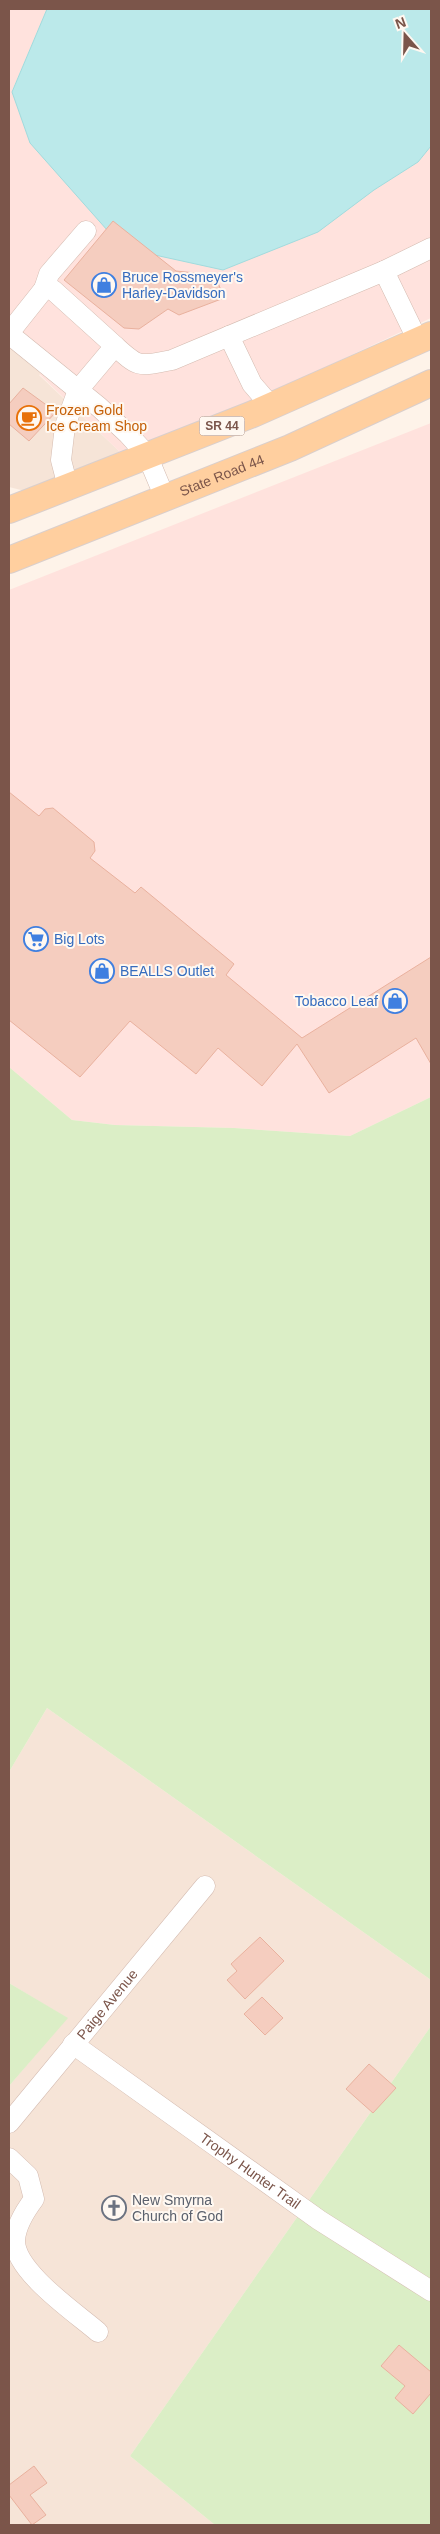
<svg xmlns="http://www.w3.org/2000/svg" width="440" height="2534" viewBox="0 0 440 2534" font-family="Helvetica,sans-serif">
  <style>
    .residential { fill: #f6e4d7 }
    .commercial { fill: #ffe2dd }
    .green { fill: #dbeec6 }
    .water { fill: #bbe9ea; stroke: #a1dbdd }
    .building { fill: #f5cdbf; stroke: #e9b19e }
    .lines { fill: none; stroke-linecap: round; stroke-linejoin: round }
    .minor-casing { stroke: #d4bbb0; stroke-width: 21 }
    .major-casing { stroke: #dacfcc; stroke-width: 28 }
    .minor { stroke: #fff; stroke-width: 20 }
    .major { stroke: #ffcf9f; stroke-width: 26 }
    .labels { text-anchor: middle; stroke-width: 4; stroke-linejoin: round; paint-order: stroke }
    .shield { fill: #fff8f1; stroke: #a3867c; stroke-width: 1 }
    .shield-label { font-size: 12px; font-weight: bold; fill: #7b554a }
    .shop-label { font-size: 14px; fill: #366cbe; stroke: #fff8f1; text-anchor: start }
    .food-label { font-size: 14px; fill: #c56008; stroke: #fff8f1; text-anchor: start }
    .street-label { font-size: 14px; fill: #7b554a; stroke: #fff8f1 }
    .worship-label { font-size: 14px; fill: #5b616d; stroke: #fff8f1; text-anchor: start }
  </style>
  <rect width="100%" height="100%" fill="#fef3e9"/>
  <!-- residential -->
  <g class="residential">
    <path d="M9 341 44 372 39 375 122 454 25 491 9 487Z"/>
    <path d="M47 1708 431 1980V2026L130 2456 215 2525H9V2086L67 2018 9 1983V1772Z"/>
  </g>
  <!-- commercial -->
  <g class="commercial">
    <path d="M9 9H47L12 91 93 213 123 248 374 190 418 162 431 146V318L222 415 122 454 39 374 43 372 9 341Z"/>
    <path d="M431 423V1097L350 1136 234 1128 115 1125 72 1120 9 1067V590Z"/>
  </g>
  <!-- green -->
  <g class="green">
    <path d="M9 1067 72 1120 115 1125 234 1128 350 1136 431 1097V1980L47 1708 9 1772Z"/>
    <path d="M9 1983 68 2018 9 2086Z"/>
    <path d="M431 2026V2525H215L130 2456Z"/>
  </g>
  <!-- water -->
  <path class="water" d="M47 9H431V146L418 162 374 190 318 232 223 270 123 248 30 143 12 92Z"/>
  <!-- building -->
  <g class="building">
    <path d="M113 221 176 271 215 275 224 298 179 315 168 309 139 329 124 328 64 280Z"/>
    <path d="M23 388 56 412 29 441 9 424V404Z"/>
    <path d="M9 792 39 816 45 809 53 808 94 842 95 851 90 858 135 893 141 887 234 964 226 975 302 1038 431 957V1064L416 1038 329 1093 297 1044 262 1086 218 1048 196 1074 130 1021 80 1077 9 1020Z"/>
    <path d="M260 1937 284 1961 245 1999 227 1980 237 1971 231 1964Z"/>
    <path d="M262 1997 283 2018 265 2035 244 2014Z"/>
    <path d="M369 2064 396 2088 373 2113 346 2089Z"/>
    <path d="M399 2345 431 2372V2393L413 2414 395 2398 405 2386 381 2366Z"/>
    <path d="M34 2466 47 2483 30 2495 46 2515 32 2525 9 2495V2485Z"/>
  </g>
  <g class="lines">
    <defs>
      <g id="minor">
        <path d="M384 271 431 248"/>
        <path d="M44 289 49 274 86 231"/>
        <path d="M9 333 44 289 53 290 115 346 78 390 65 426 61 460 68 487"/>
        <path d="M9 334 99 407 128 434 147 455 165 498"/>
        <path d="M229 336 252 384 271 406"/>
        <path d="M115 346C140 369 139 366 172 360L384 271 418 341"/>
        <path id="s1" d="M73 2044 319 2220 431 2291"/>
        <path id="s2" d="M9 2123 205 1886"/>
        <path d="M9 2158 28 2176 34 2199C25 2211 16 2225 15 2240 14 2271 76 2313 98 2332"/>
      </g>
      <g id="major">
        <path d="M9 510 253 414 431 335"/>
        <path id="s3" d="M9 560 290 448 431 383"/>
      </g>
    </defs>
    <!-- minor casing -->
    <use href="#minor" class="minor-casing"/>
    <!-- major casing -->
    <use href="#major" class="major-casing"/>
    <!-- minor -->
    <use href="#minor" class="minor"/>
    <!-- major -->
    <use href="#major" class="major"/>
  </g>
  <!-- icons -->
  <defs>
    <symbol id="shop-ring" viewBox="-11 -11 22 22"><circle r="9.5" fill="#fff8f1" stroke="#3f7fe0" stroke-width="1.5"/><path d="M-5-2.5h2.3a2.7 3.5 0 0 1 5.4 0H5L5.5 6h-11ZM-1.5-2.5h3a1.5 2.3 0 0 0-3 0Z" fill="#3f7fe0"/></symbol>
    <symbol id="cafe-ring" viewBox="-11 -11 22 22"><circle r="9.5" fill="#fff8f1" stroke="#e8710a" stroke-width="1.5"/><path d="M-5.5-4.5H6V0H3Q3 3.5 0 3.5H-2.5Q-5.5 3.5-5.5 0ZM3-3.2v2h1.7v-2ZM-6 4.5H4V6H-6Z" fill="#e8710a"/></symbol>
    <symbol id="supermarket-ring" viewBox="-11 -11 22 22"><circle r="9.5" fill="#fff8f1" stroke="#3f7fe0" stroke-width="1.5"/><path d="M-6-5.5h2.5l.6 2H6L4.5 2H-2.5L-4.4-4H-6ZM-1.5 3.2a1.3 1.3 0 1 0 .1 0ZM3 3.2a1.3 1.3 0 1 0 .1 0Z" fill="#3f7fe0"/></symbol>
    <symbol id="church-ring" viewBox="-11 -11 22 22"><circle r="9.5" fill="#fff8f1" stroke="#6b7280" stroke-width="1.5"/><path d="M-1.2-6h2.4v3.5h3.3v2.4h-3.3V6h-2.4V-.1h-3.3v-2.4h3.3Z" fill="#6b7280"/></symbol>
  </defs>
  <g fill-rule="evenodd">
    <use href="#shop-ring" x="90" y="271" width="28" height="28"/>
    <use href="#cafe-ring" x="15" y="404" width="28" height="28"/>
    <use href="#supermarket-ring" x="22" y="925" width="28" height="28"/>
    <use href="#shop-ring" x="88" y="957" width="28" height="28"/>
    <use href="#shop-ring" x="381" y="987" width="28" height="28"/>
    <use href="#church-ring" x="100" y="2194" width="28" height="28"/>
  </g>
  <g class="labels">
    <!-- shield labels -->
    <rect class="shield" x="199.5" y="416.5" width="45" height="19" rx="4"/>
    <g class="shield-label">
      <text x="222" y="430">SR 44</text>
    </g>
    <!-- shop labels -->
    <g class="shop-label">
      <text x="122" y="282">Bruce Rossmeyer's<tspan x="122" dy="16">Harley-Davidson</tspan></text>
      <text x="54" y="944">Big Lots</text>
      <text x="120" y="976">BEALLS Outlet</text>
      <text x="378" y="1006" text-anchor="end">Tobacco Leaf</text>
    </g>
    <!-- food labels -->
    <g class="food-label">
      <text x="46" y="415">Frozen Gold<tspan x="46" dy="16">Ice Cream Shop</tspan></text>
    </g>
    <!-- street labels -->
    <g class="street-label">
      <text dy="5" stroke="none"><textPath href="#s3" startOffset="229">State Road 44</textPath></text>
      <text dy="5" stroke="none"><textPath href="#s2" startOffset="154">Paige Avenue</textPath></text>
      <text dy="5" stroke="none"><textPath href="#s1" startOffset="218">Trophy Hunter Trail</textPath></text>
    </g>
    <!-- worship labels -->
    <g class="worship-label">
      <text x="132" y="2205">New Smyrna<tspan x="132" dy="16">Church of God</tspan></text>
    </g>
  </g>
  <!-- border -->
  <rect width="440" height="2534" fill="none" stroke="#7b554a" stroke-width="20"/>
  <!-- north arrow -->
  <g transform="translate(405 35) rotate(340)" stroke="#fff8f1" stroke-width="4" paint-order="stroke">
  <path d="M0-4L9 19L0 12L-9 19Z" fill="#7b554a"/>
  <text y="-8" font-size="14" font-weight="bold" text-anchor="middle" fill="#7b554a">N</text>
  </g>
</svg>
